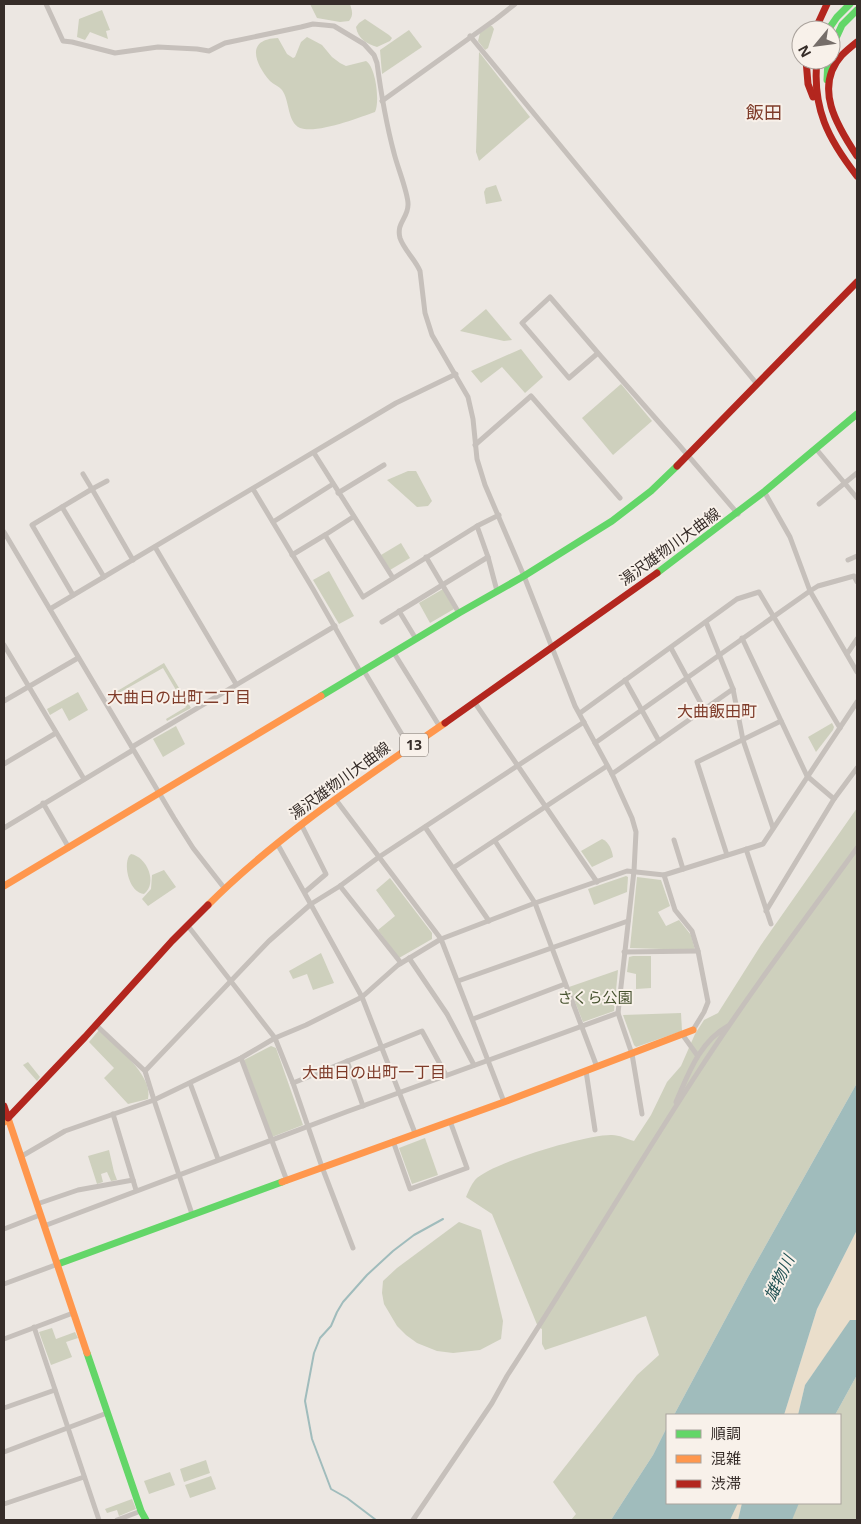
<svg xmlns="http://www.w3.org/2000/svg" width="861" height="1524" viewBox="0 0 861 1524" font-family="'Noto Sans','Noto Sans JP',sans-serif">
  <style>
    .green { fill: #ced0bd }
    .sand { fill: #eadecb }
    .water { fill: #a0bcbc }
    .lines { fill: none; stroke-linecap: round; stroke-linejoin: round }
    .stream { stroke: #a0bcbc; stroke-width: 2 }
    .street { stroke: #c6c0bb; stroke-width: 5 }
    .fast { stroke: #63d668; stroke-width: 7 }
    .slow { stroke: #ff974d; stroke-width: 7 }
    .jam { stroke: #b3261e; stroke-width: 7 }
    .labels { text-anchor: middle; stroke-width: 4; stroke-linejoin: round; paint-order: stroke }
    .shield { fill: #f8f1ea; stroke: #706863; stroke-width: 1 }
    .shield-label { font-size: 14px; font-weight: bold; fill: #362d29 }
    .street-label { font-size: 15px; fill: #362d29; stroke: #f8f1ea }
    .park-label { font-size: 15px; fill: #46522f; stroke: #f8f1ea }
    .neighbourhood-label { font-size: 16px; fill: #7e3b29; stroke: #f8f1ea }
    .water-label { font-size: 16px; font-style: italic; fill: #225254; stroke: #f8f1ea }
    .quarter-label { font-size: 18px; fill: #7e3b29; stroke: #f8f1ea }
  </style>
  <rect width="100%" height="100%" fill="#ece7e2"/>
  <!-- green -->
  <g class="green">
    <path d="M310 4H350C352 11 354 15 349 21L340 22 317 18Z"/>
    <path d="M102 10 110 30 106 31 108 39 90 32 85 40 77 37 79 19Z"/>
    <path d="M365 19 389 35 392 38 390 41 377 47C367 44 358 39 356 27L359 23Z"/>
    <path d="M490 26H492L494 29 488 48 485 50 478 41 480 33Z"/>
    <path d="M409 30 422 47 382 74 380 50Z"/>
    <path d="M307 37 322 45 332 57 340 63 346 66 366 61C376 67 380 102 375 112 358 118 317 134 300 128 287 122 290 101 282 90 279 86 274 85 270 81 255 64 245 39 278 38L287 54 293 58 295 57 301 42Z"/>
    <path d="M479 52 530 117 479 161 476 152Z"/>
    <path d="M496 185 502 201 486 204 484 192 486 188Z"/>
    <path d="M486 309 512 340 504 341 460 331Z"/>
    <path d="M521 349 543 377 525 393 502 367 481 383 471 371Z"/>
    <path d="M621 384 652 421 613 455 582 418Z"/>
    <path d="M408 471H416L432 501 428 506 417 507 387 480Z"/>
    <path d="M401 543 410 558 390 570 381 555Z"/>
    <path d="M329 571 354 616 339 624 313 580Z"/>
    <path d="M443 589 454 609 430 623 419 603Z"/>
    <path d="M164 663 191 708 167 721 166 719 186 707 163 668 110 698 109 696Z"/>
    <path d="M78 692 88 710 69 721 62 708 50 715 47 709Z"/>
    <path d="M832 723 834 727 833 730 816 752 808 737Z"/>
    <path d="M176 726 185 744 163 757 153 739Z"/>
    <path d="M857 808V1083L748 1277 674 1415H667V1427L653 1455 611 1520H571L576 1514 553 1482 637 1375 659 1355 646 1316 545 1350 542 1344V1329L538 1327 492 1214 466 1197C468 1192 471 1185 475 1180 490 1163 588 1134 612 1135 619 1135 627 1139 634 1141L651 1115 667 1082 681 1066 695 1034 704 1020 718 1013 761 945Z"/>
    <path d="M602 839C609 842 612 850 613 857L592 867 581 851Z"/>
    <path d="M131 854C147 857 158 883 144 894 130 893 123 867 129 856Z"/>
    <path d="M164 870 176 887 148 906 142 899 151 889 152 875Z"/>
    <path d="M626 876 628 877 627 892 594 905 588 889Z"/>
    <path d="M637 877 661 880 670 906 658 912 666 926 679 920 691 935 695 950 630 948Z"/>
    <path d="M390 878 432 933V939L399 958 378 930 395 916 376 890Z"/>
    <path d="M321 953 334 983 313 990 307 974 293 979 289 971Z"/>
    <path d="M633 956H651V988L636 989V974L627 972 629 957Z"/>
    <path d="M618 970 614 1011 583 1022 569 987Z"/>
    <path d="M681 1013 682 1031 636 1047 634 1045 623 1015Z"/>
    <path d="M99 1030C114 1045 154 1075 148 1099L128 1104 104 1078 114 1068 89 1042Z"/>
    <path d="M271 1046 276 1048 303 1125 272 1137 244 1060Z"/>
    <path d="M28 1062 40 1077 37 1081 23 1065Z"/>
    <path d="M425 1138 438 1175 412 1184 399 1148Z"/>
    <path d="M109 1150 114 1172 117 1180 111 1181 107 1172 101 1174 103 1182 97 1184 88 1156Z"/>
    <path d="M459 1222 481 1230 503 1321 501 1339 480 1350 453 1353 437 1351 417 1343 406 1335 397 1326 384 1304 382 1293 383 1281 397 1268Z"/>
    <path d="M52 1328 56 1339 75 1332 78 1338 66 1342 72 1357 51 1365 39 1332Z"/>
    <path d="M857 1375V1520H790L797 1503H840V1415H835Z"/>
    <path d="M206 1460 210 1473 184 1482 180 1469Z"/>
    <path d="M170 1472 175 1485 149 1494 144 1481Z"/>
    <path d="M211 1476 216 1489 190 1498 185 1485Z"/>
    <path d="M132 1499 136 1509 119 1516 117 1510 107 1513 105 1509Z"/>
  </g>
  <!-- sand -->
  <g class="sand">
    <path d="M857 1230V1320L850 1321 805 1385 798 1415H784L817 1309Z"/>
    <path d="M738 1503H742L738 1520H730Z"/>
  </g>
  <!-- water -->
  <g class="water">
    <path d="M857 1083V1230L817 1309 784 1415H674L748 1277Z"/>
    <path d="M850 1320H857V1375L835 1415H798L805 1385Z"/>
    <path d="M667 1427V1503H738L730 1520H688L675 1519 672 1520H611L653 1455Z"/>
    <path d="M742 1503H799L792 1520H738Z"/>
  </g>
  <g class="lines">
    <!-- stream -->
    <path class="stream" d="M376 1520 347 1498 331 1489 312 1439 305 1401 314 1353 320 1338 331 1326 337 1312 343 1302 367 1275 393 1251 414 1235 443 1219"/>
    <!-- street -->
    <g class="street">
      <path d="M46 4 63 41 72 42 115 53 158 47 197 49 209 51 225 43 301 27 313 24 324 25 334 26 364 44 374 55 377 63C381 93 386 123 394 153 397 166 409 195 408 205 408 218 396 223 400 238 404 250 415 259 420 271L425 313 432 335 468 397 473 419 477 459 485 485 524 576 575 706 612 774 632 818 636 832 634 871 618 1013 632 1054 642 1114"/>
      <path d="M470 36 757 384"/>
      <path d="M382 101 496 19 515 4"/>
      <path d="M598 353 550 297 522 323 569 378 598 353 679 445 738 514"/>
      <path d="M475 445 531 396 620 498"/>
      <path d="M817 450 857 498"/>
      <path d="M314 453 393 578"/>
      <path d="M83 474 92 489 107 481"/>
      <path d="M253 489 313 589 361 673"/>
      <path d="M338 493 384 465"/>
      <path d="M765 493 790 537 810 591 857 672"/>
      <path d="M819 504 857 473"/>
      <path d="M62 507 104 577"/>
      <path d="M273 522 333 484"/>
      <path d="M477 526 488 557 497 591"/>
      <path d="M4 532 174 818 193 848 225 889"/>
      <path d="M325 535 353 517"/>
      <path d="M155 547 236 684"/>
      <path d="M292 555 325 535 363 597 477 526 499 515"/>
      <path d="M426 557 459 613"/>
      <path d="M848 560 857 556"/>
      <path d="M73 595 32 525 92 489 133 560"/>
      <path d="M50 609 396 403 456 374"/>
      <path d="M399 611 416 639"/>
      <path d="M382 622 488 557"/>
      <path d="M706 622 733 689 743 740 773 828"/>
      <path d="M742 638 807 776 834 799"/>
      <path d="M4 645 84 779"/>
      <path d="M671 648 704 709"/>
      <path d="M394 653 440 727"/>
      <path d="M847 654 857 639"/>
      <path d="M364 671 410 748"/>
      <path d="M625 680 659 741"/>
      <path d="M4 701 78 658"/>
      <path d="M475 703 597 882"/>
      <path d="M580 713 737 599 759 592 840 728"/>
      <path d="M595 743 810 591 818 586 854 576 857 582"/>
      <path d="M132 747 335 626"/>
      <path d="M4 764 56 733"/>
      <path d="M612 774 733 689"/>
      <path d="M336 800 441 939 504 1102"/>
      <path d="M43 803 69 848"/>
      <path d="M302 826 326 874 305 892"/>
      <path d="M425 827 489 921"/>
      <path d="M4 828 133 750"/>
      <path d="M674 840 683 869"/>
      <path d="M495 841 535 903 597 1067"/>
      <path d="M278 845 362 997 415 1133"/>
      <path d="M746 849 771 924"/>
      <path d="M727 855 697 762 781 721"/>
      <path d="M453 868 607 766"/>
      <path d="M664 875 675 910 692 931 698 951 708 1002 704 1012 693 1030"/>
      <path d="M340 886 401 963"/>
      <path d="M766 911 834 799 857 768"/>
      <path d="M188 926 275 1038 293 1083 322 1167 353 1248"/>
      <path d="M624 952 698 951"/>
      <path d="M409 958 447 1014 474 1065"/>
      <path d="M458 981 628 921"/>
      <path d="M473 1019 565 984"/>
      <path d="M96 1025 145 1071 154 1100 192 1214"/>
      <path d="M682 1034 697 1055"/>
      <path d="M241 1058 287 1181"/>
      <path d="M347 1061 363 1106"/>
      <path d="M145 1071 269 941 311 904 340 886 379 857 584 722"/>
      <path d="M586 1071 595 1130"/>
      <path d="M190 1083 218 1159"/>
      <path d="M293 1083 422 1031 446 1075"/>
      <path d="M676 1102C688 1075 699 1042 728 1026"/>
      <path d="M113 1114 136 1190"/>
      <path d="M393 1141 410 1189 467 1168 450 1121"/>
      <path d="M22 1156 65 1131 154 1100 241 1058 275 1038 306 1025 362 997 398 965 441 939 535 903 627 871 664 875 763 844 857 702"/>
      <path d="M37 1204 78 1190 133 1180"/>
      <path d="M44 1226 346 1112 618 1013"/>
      <path d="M4 1229 40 1215"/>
      <path d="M4 1284 58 1264"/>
      <path d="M34 1327 99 1520"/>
      <path d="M4 1339 73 1313"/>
      <path d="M4 1408 55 1390"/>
      <path d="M4 1452 107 1413"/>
      <path d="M4 1504 84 1477"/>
      <path d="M117 1520 141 1511"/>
      <path d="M413 1520 492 1403 507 1376C572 1276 632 1173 698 1072 748 995 803 922 857 848"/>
    </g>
    <!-- fast -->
    <g class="fast">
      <path d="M828 30 837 17 850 4"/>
      <path d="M831 49 842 25 857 10"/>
      <path d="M827 80 828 60"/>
      <path d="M657 573 765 491 857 414"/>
      <path d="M321 696 459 613 524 576 612 521 651 491 677 466"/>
      <path d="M58 1264 282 1182"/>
      <path d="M87 1353 141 1511 146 1520"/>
    </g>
    <!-- slow -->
    <g class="slow">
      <path d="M4 886 321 696"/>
      <path d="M208 905C278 835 364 779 445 723"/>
      <path d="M4 1122 8 1118 87 1353"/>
      <path d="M282 1182 504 1102 693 1030"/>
    </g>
    <!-- jam -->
    <g class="jam">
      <path d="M815 30 827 4"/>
      <path d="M857 42C852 46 847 50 842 55 813 87 837 126 857 156"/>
      <path d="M806 60 808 84 813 97"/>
      <path d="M817 60C812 108 828 139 857 176"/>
      <path d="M677 466 857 282"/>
      <path d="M445 723 657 573"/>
      <path d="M4 1106 8 1118 85 1037 172 941 208 905"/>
    </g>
  </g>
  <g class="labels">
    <!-- shield labels -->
    <rect class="shield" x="400" y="733.5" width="28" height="23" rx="4"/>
    <g class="shield-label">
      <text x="414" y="750">13</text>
    </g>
    <!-- street labels -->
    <g class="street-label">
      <text transform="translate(670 547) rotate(-36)" y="5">湯沢雄物川大曲線</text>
      <text transform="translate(340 781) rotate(-36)" y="5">湯沢雄物川大曲線</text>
    </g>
    <!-- park labels -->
    <g class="park-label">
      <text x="595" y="1003">さくら公園</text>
    </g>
    <!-- neighbourhood labels -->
    <g class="neighbourhood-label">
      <text x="179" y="703">大曲日の出町二丁目</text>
      <text x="717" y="717">大曲飯田町</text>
      <text x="374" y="1078">大曲日の出町一丁目</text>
    </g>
    <!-- water labels -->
    <g class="water-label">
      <text transform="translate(779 1278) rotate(-65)" y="6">雄物川</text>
    </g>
    <!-- quarter labels -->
    <g class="quarter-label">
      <text x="764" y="119">飯田</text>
    </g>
  </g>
  <!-- border -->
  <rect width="861" height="1524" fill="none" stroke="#362d29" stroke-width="10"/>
  <!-- legend -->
  <rect x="666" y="1414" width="175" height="90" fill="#f8f1ea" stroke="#aaa39d"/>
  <rect x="676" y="1430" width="25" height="8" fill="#63d668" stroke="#aaa39d"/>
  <text x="711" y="1439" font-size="15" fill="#362d29">順調</text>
  <rect x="676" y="1455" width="25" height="8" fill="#ff974d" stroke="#aaa39d"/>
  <text x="711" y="1464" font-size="15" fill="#362d29">混雑</text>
  <rect x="676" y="1480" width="25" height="8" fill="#b3261e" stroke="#aaa39d"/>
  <text x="711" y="1489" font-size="15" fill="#362d29">渋滞</text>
  <!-- north arrow -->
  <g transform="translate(816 45) rotate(241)"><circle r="24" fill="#f8f1ea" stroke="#aaa39d"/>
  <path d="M0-4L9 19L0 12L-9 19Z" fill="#766e6a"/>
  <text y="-8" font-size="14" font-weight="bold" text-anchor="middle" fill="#362d29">N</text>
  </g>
</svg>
